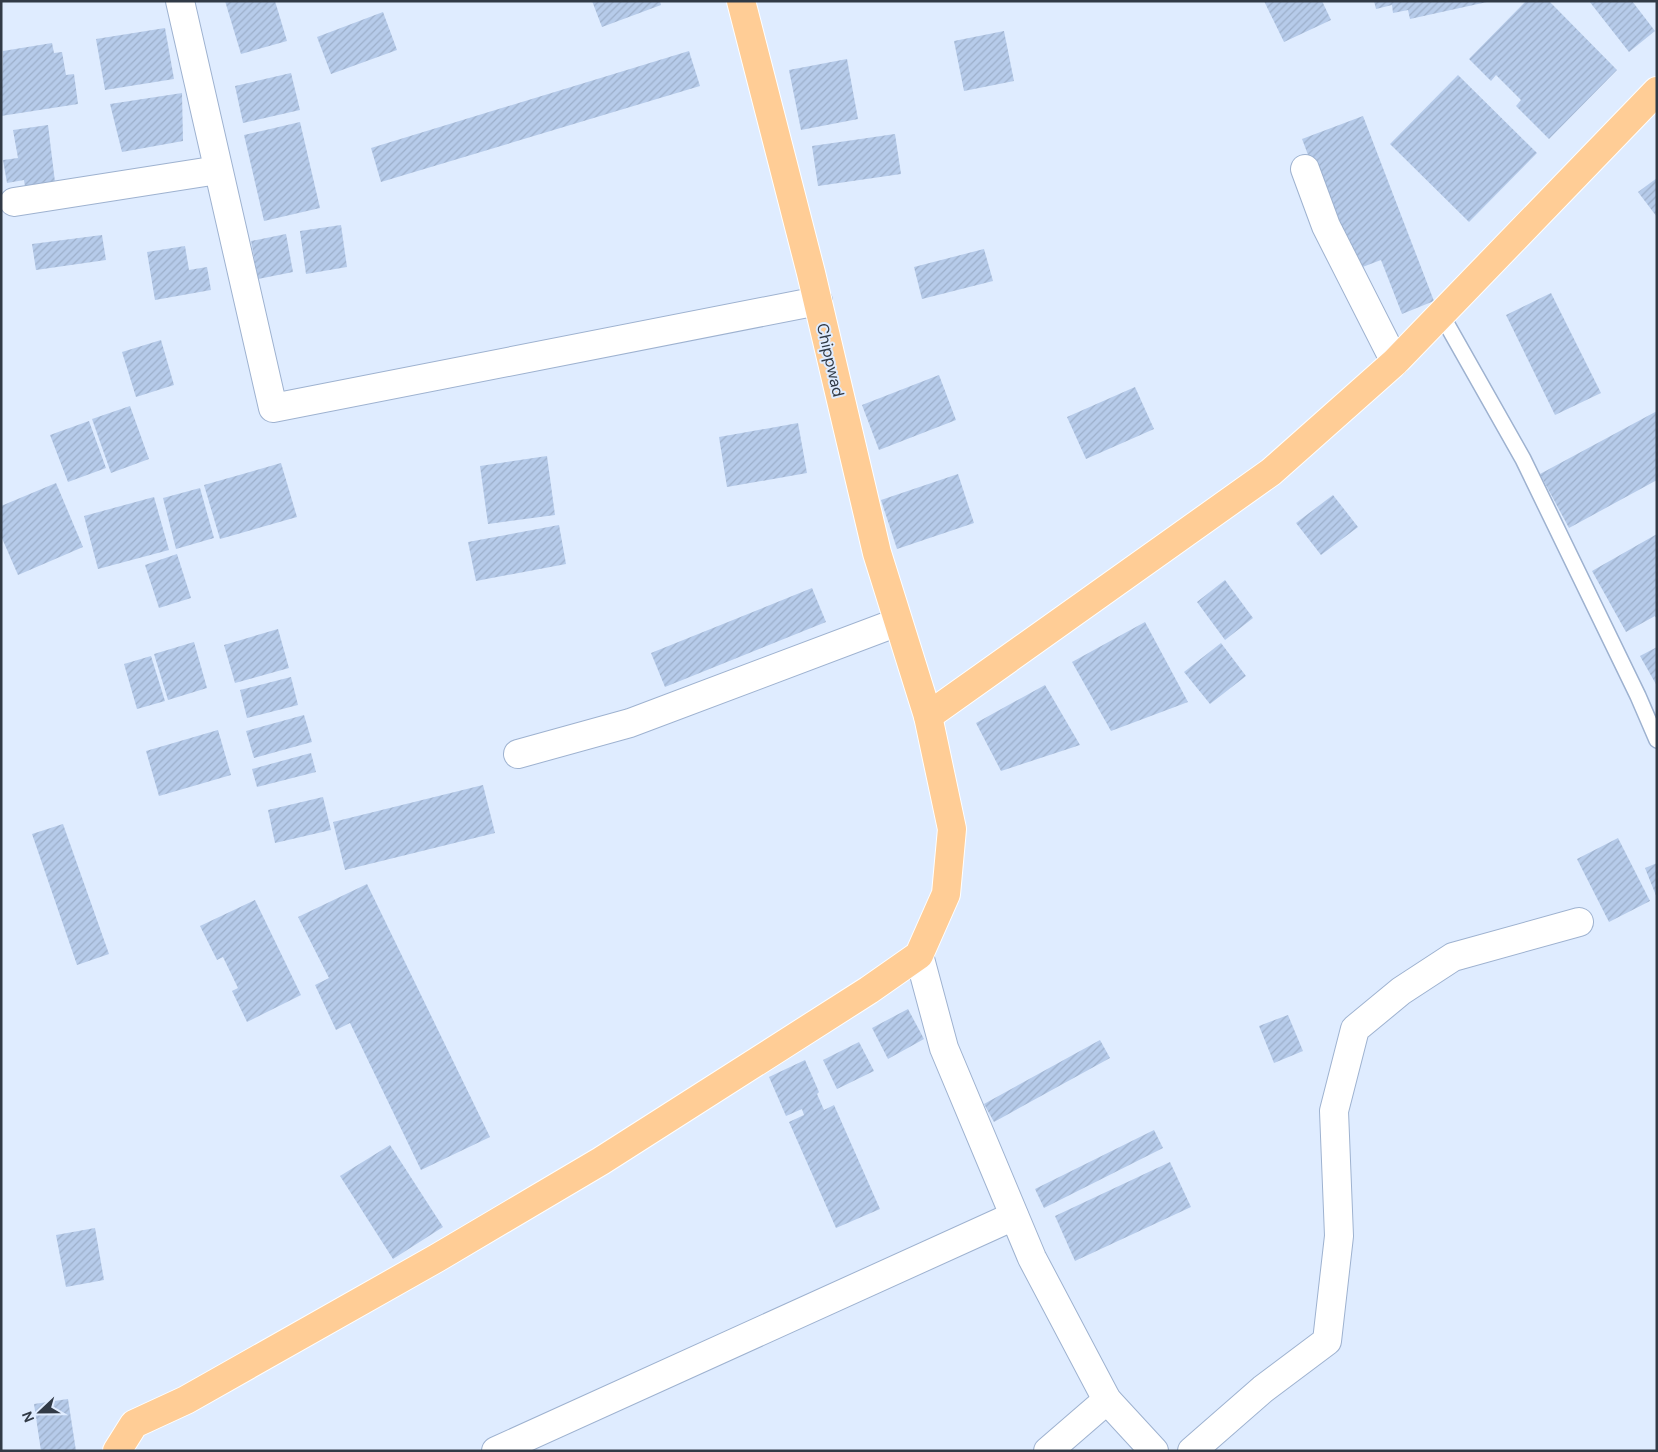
<svg xmlns="http://www.w3.org/2000/svg" width="1658" height="1452" viewBox="0 0 1658 1452" font-family="'DM Sans',sans-serif">
  <style>
    .building { fill: url(#building-hatch) }
    .lines { fill: none; stroke-linecap: round; stroke-linejoin: round }
    .service-casing { stroke: #9eb2d0; stroke-width: 18 }
    .minor-casing { stroke: #9eb2d0; stroke-width: 30 }
    .tertiary-casing { stroke: #9eb2d0; stroke-width: 30 }
    .primary-casing { stroke: #fff; stroke-width: 30 }
    .service { stroke: #fff; stroke-width: 15 }
    .minor { stroke: #fff; stroke-width: 28 }
    .tertiary { stroke: #fff; stroke-width: 28 }
    .primary { stroke: #ffcd96; stroke-width: 28 }
    .labels { text-anchor: middle; stroke-width: 4; stroke-linejoin: round; paint-order: stroke }
    .street-label { font-size: 16px; fill: #313a46; stroke: #dfecff }
  </style>
  <defs>
    <pattern id="building-hatch" width="6" height="6" patternUnits="userSpaceOnUse" patternTransform="scale(1.25)"><rect width="6" height="6" fill="#b6cbea"/><path d="M-1 1l2-2M0 6l6-6M5 7l2-2" fill="none" stroke="#9dafca"/></pattern>
  </defs>
  <rect width="100%" height="100%" fill="#dfecff"/>
  <!-- building -->
  <g class="building">
    <path d="M225 1H275L287 41 241 54Z"/>
    <path d="M592 1H660L661 5 602 27Z"/>
    <path d="M1264 1H1322L1331 20 1284 42Z"/>
    <path d="M1374 1H1487V2L1410 19 1408 10 1393 13 1392 5 1376 9Z"/>
    <path d="M1526 1H1549L1617 70 1549 139 1516 106 1521 100 1496 75 1491 81 1469 59Z"/>
    <path d="M1589 1H1632L1655 31 1629 52Z"/>
    <path d="M383 12 397 50 331 74 317 37Z"/>
    <path d="M165 28 174 79 105 90 96 39Z"/>
    <path d="M1004 31 1014 81 964 91 954 41Z"/>
    <path d="M52 43 54 53 62 52 66 75 74 74 78 104 1 116 3 51Z"/>
    <path d="M689 51 700 86 381 182 371 148Z"/>
    <path d="M847 59 858 119 801 130 789 70Z"/>
    <path d="M291 73 300 110 243 123 235 86Z"/>
    <path d="M1458 75 1537 153 1469 222 1390 144Z"/>
    <path d="M182 93 183 141 122 152 110 104Z"/>
    <path d="M1363 116 1434 301 1402 314 1381 260 1352 271 1302 139Z"/>
    <path d="M300 122 320 208 264 221 244 135Z"/>
    <path d="M48 125 55 182 25 187 24 180 7 183 3 160 18 158 13 130Z"/>
    <path d="M895 134 901 174 818 186 812 146Z"/>
    <path d="M1657 178V217L1638 192Z"/>
    <path d="M341 225 347 267 306 274 300 231Z"/>
    <path d="M286 234 293 272 258 279 251 241Z"/>
    <path d="M102 235 106 260 36 270 32 244Z"/>
    <path d="M185 246 189 270 207 267 211 290 155 300 147 252Z"/>
    <path d="M984 249 993 281 922 299 914 267Z"/>
    <path d="M1551 293 1601 393 1555 415 1506 315Z"/>
    <path d="M161 340 174 385 136 397 122 352Z"/>
    <path d="M939 375 956 420 879 450 862 405Z"/>
    <path d="M1135 387 1154 429 1086 459 1067 417Z"/>
    <path d="M130 406 149 459 111 473 92 419Z"/>
    <path d="M1657 411V480L1569 528 1540 474Z"/>
    <path d="M89 421 106 468 68 482 50 435Z"/>
    <path d="M798 423 807 473 727 487 719 437Z"/>
    <path d="M547 456 555 515 488 524 480 466Z"/>
    <path d="M281 463 297 517 220 539 204 485Z"/>
    <path d="M958 474 974 523 897 549 881 500Z"/>
    <path d="M56 483 83 547 18 575 1 536V506Z"/>
    <path d="M200 488 214 538 176 549 163 498Z"/>
    <path d="M1333 495 1358 527 1321 555 1296 523Z"/>
    <path d="M154 497 169 550 98 569 84 516Z"/>
    <path d="M559 525 566 564 476 581 468 542Z"/>
    <path d="M1657 534V619L1655 616 1626 632 1592 571Z"/>
    <path d="M177 554 191 598 159 608 145 565Z"/>
    <path d="M1225 580 1253 618 1225 640 1197 602Z"/>
    <path d="M812 588 826 622 665 687 651 653Z"/>
    <path d="M1145 622 1188 702 1111 731 1072 662Z"/>
    <path d="M278 629 289 668 235 683 224 645Z"/>
    <path d="M194 642 207 688 168 700 154 654Z"/>
    <path d="M1221 643 1246 676 1210 704 1184 672Z"/>
    <path d="M1657 647V686L1640 656Z"/>
    <path d="M151 656 165 701 137 709 124 664Z"/>
    <path d="M291 677 298 705 247 718 240 690Z"/>
    <path d="M1045 685 1080 745 1001 771 976 723Z"/>
    <path d="M304 715 312 742 254 758 246 731Z"/>
    <path d="M218 730 231 775 159 796 146 751Z"/>
    <path d="M311 753 316 772 257 787 252 769Z"/>
    <path d="M483 785 495 833 345 870 333 822Z"/>
    <path d="M323 797 331 830 275 843 268 810Z"/>
    <path d="M63 824 109 954 77 965 32 834Z"/>
    <path d="M1618 838 1650 901 1609 922 1577 859Z"/>
    <path d="M1657 863V898L1645 868Z"/>
    <path d="M367 884 490 1137 421 1170 350 1023 336 1030 315 985 329 978 298 917Z"/>
    <path d="M255 900 301 995 247 1022 232 991 238 988 223 957 217 960 200 926Z"/>
    <path d="M908 1009 924 1039 888 1059 872 1028Z"/>
    <path d="M1288 1015 1303 1051 1274 1063 1259 1026Z"/>
    <path d="M1100 1040 1110 1058 994 1122 984 1104Z"/>
    <path d="M859 1042 874 1071 837 1089 823 1060Z"/>
    <path d="M805 1060 819 1092 817 1094 824 1110 834 1105 880 1209 836 1228 789 1122 804 1115 802 1109 786 1116 769 1077Z"/>
    <path d="M1154 1130 1163 1148 1044 1208 1035 1189Z"/>
    <path d="M390 1145 443 1227 393 1259 340 1176Z"/>
    <path d="M1170 1162 1191 1207 1075 1261 1055 1216Z"/>
    <path d="M95 1228 104 1280 66 1287 56 1235Z"/>
    <path d="M68 1399 76 1451H41L34 1404Z"/>
  </g>
  <g class="lines">
    <defs>
      <path id="service" d="M1441 314 1523 459 1638 696 1657 740"/>
      <g id="minor">
        <path d="M180 1 273 408 818 301"/>
        <path d="M1305 169 1326 226 1395 362"/>
        <path d="M14 202 218 170"/>
        <path d="M518 754 630 723 898 622"/>
        <path d="M496 1451 1014 1216"/>
        <path d="M1048 1451 1107 1400"/>
        <path d="M1192 1451 1263 1389 1327 1341 1339 1236 1334 1111 1355 1029 1401 991 1453 957 1579 922"/>
      </g>
      <path id="tertiary" d="M919 955 944 1048 1032 1258 1107 1400 1154 1451"/>
      <g id="primary">
        <path d="M928 716 1271 472 1395 362 1657 91"/>
        <path d="M117 1451 134 1424 186 1400 437 1258 601 1161 869 990 919 955 946 894 952 829 928 716 877 553 811 273 741 1"/>
      </g>
    </defs>
    <!-- service casing -->
    <use href="#service" class="service-casing"/>
    <!-- minor casing -->
    <use href="#minor" class="minor-casing"/>
    <!-- tertiary casing -->
    <use href="#tertiary" class="tertiary-casing"/>
    <!-- primary casing -->
    <use href="#primary" class="primary-casing"/>
    <!-- service -->
    <use href="#service" class="service"/>
    <!-- minor -->
    <use href="#minor" class="minor"/>
    <!-- tertiary -->
    <use href="#tertiary" class="tertiary"/>
    <!-- primary -->
    <use href="#primary" class="primary"/>
  </g>
  <g class="labels">
    <!-- street labels -->
    <g class="street-label">
      <text transform="translate(831 360) rotate(77)" y="6">Chippwad</text>
    </g>
  </g>
  <!-- border -->
  <rect width="1658" height="1452" fill="none" stroke="#313a46" stroke-width="5"/>
  <!-- north arrow -->
  <g transform="translate(40 1412) rotate(248)" stroke="#dfecff" stroke-width="4" paint-order="stroke">
  <path d="M0-4L9 19L0 12L-9 19Z" fill="#313a46"/>
  <text y="-8" font-size="14" font-weight="bold" text-anchor="middle" fill="#313a46">N</text>
  </g>
</svg>
